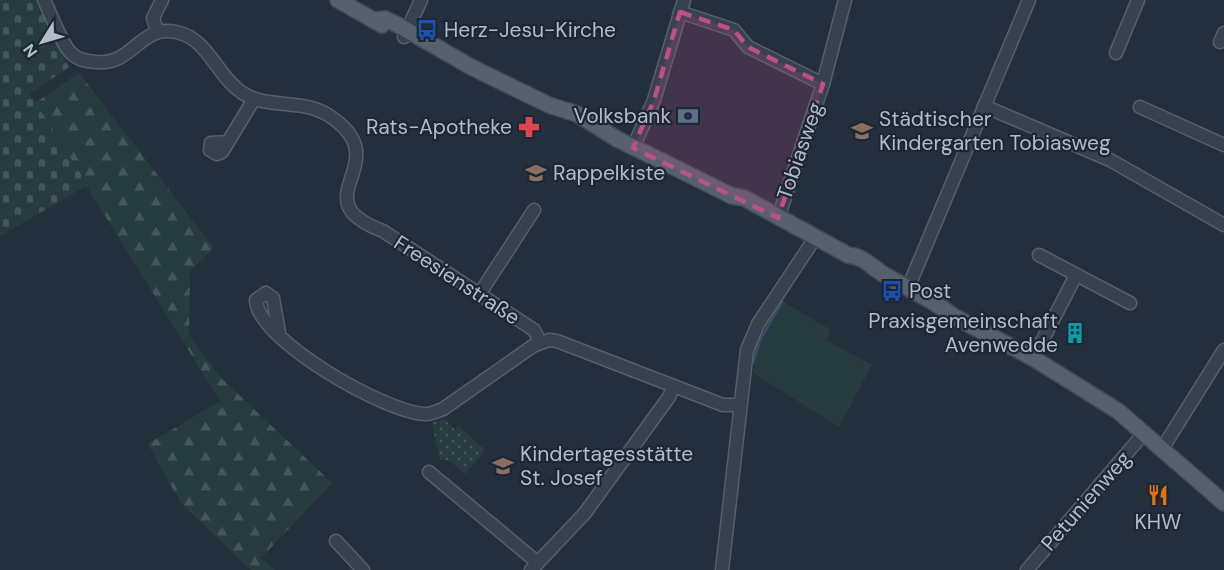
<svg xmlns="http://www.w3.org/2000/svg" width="1224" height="570" viewBox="0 0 1224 570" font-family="'DM Sans',sans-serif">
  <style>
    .grass { fill: #263c3f }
    .forest { fill: url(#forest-firs) }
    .cemetery { fill: url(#cemetery-stones) }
    .park { fill: url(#park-dots) }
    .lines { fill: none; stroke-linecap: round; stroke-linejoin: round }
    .stream { stroke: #394c67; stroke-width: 3 }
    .minor-casing { stroke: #565f6c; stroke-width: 15 }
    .major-casing { stroke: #414a57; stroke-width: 18 }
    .minor { stroke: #38414e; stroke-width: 12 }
    .major { stroke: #56606e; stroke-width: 15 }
    .marked { fill: #bd5182; fill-opacity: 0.2; stroke: #bd5182; stroke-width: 4.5; stroke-dasharray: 12 8; stroke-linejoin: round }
    .labels { text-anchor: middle; stroke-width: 4.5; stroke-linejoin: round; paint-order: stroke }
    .poi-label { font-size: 21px; fill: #b4bcc9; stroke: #1d2633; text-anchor: start }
    .street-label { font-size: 21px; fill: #b4bcc9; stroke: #1d2633 }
  </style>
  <defs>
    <pattern id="forest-firs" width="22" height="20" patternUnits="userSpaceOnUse" patternTransform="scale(1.5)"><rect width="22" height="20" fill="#263c3f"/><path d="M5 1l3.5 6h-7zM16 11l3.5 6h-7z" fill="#435659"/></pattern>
    <pattern id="cemetery-stones" width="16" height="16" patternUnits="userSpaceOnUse" patternTransform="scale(1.5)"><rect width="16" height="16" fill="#263c3f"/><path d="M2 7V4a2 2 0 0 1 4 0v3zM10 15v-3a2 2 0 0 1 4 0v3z" fill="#435659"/></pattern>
    <pattern id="park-dots" width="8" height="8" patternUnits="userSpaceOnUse" patternTransform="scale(1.5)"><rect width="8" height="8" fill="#263c3f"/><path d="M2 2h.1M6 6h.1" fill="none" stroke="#435659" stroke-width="1.8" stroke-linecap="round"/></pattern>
  </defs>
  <rect width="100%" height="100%" fill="#242f3e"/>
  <!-- grass -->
  <path class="grass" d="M784 302 831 330 826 340 872 365 839 427 753 373 761 341Z"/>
  <!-- forest -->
  <path class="forest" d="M79 73 214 248 190 271 189 335 221 378 332 483 261 558 275 570H251L180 502 148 444 220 401 35 103Z"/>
  <!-- cemetery -->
  <path class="cemetery" d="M0 0H35L69 67 30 94 88 185 0 236Z"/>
  <!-- park -->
  <path class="park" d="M444 419 455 429 458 426 485 450 466 474 450 461 440 460 431 422Z"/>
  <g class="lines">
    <!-- stream -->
    <path class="stream" d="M753 363 760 340 782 302"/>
    <defs>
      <g id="minor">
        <path d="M44 0C51 14 61 43 71 53 78 60 86 61 96 62 133 66 140 24 176 32 208 38 216 75 241 92 267 110 301 98 328 115 402 162 297 199 383 231L534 330 540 342"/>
        <path d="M680 12 734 30 748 47 823 84"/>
        <path d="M157 31 153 18 162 0"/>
        <path d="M404 37 421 0"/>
        <path d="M1220 42 1224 33"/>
        <path d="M1116 53 1138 0"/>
        <path d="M984 106 1110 160 1224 225"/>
        <path d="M1140 107 1224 145"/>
        <path d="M228 142 211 143 210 150 217 154 222 152 254 99"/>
        <path d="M633 148 654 100 684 0"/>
        <path d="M778 218 823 84 845 0"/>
        <path d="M1039 255 1130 303"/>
        <path d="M908 288 1029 0"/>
        <path d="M480 293 534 210"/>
        <path d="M279 333 273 298 266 293 256 300C257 340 388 414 426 414 431 414 438 411 443 409L533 346 549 340 557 341 723 405H739"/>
        <path d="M1037 351 1076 275"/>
        <path d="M1167 441 1224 350"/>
        <path d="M429 472 538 563"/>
        <path d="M336 541 363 570"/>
        <path d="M531 570 585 513 669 397 674 386"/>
        <path d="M722 570 747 350 758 324 815 238"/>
        <path d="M1027 570 1145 432"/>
      </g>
      <g id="major">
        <path d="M338 0 382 25"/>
        <path d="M376 20 385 19 398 25 473 68 549 105 577 114 617 139 732 196 744 198 848 255C864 256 872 268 885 275 908 289 932 299 953 316L1033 358 1118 411 1224 503"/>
      </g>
    </defs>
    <!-- minor casing -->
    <use href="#minor" class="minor-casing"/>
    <!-- major casing -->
    <use href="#major" class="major-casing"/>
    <!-- minor -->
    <use href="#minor" class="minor"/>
    <!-- major -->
    <use href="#major" class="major"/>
  </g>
  <!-- marked area -->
  <path class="marked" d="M680 12 734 30 748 47 823 84 778 218 633 148 654 100Z"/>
  <!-- icons -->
  <defs>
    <symbol id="bus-bare" viewBox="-9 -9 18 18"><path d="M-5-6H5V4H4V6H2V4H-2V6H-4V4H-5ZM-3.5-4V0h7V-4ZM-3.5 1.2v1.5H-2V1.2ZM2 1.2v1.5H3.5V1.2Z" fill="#1a4fb4" stroke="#1d2633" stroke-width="2.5" paint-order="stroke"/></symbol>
    <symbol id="bank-bare" viewBox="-9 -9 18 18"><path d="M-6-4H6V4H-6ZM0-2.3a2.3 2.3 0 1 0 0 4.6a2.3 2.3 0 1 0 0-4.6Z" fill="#5c6f8a" stroke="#1d2633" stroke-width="2.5" paint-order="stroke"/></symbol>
    <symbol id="pharmacy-bare" viewBox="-9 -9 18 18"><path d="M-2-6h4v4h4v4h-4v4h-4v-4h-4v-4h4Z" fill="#e0444e" stroke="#1d2633" stroke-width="2.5" paint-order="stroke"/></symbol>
    <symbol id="school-bare" viewBox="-9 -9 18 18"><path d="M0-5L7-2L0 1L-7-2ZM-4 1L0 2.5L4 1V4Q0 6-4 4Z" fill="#8d6e63" stroke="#1d2633" stroke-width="2.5" paint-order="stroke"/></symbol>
    <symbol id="building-bare" viewBox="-9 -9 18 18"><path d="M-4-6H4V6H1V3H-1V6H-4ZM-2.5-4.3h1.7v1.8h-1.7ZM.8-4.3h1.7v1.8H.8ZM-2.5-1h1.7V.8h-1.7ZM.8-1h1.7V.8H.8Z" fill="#0f9aa8" stroke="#1d2633" stroke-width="2.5" paint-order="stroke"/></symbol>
    <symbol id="restaurant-bare" viewBox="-9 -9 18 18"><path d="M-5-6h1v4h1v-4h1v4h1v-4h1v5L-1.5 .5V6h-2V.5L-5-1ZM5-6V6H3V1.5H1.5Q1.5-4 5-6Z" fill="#e8710a" stroke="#1d2633" stroke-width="2.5" paint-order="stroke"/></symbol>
  </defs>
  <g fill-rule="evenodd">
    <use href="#bus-bare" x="412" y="15" width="30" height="30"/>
    <use href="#bank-bare" x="673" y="101" width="30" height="30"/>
    <use href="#pharmacy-bare" x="514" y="112" width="30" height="30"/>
    <use href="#school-bare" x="847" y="116" width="30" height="30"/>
    <use href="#school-bare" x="521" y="158" width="30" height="30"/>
    <use href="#bus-bare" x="877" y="276" width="30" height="30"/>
    <use href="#building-bare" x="1060" y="318" width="30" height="30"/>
    <use href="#school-bare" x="488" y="451" width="30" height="30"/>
    <use href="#restaurant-bare" x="1143" y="480" width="30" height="30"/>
  </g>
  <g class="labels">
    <!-- poi labels -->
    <g class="poi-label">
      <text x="444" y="37">Herz-Jesu-Kirche</text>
      <text x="671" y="123" text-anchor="end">Volksbank</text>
      <text x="879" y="126">Städtischer<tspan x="879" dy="24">Kindergarten Tobiasweg</tspan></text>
      <text x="512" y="134" text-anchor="end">Rats-Apotheke</text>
      <text x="553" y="180">Rappelkiste</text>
      <text x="909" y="298">Post</text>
      <text x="1058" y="328" text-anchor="end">Praxisgemeinschaft<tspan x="1058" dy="24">Avenwedde</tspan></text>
      <text x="520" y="461">Kindertagesstätte<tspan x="520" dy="24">St. Josef</tspan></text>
      <text x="1158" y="529" text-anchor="middle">KHW</text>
    </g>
    <!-- street labels -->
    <g class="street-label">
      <text transform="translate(800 151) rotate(-71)" y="7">Tobiasweg</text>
      <text transform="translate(457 280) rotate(33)" y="7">Freesienstraße</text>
      <text transform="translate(1086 501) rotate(-49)" y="7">Petunienweg</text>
    </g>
  </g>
  <!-- north arrow -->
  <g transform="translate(42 42) rotate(233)" stroke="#1d2633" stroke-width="4.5" paint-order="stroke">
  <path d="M0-4.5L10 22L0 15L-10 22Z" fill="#b4bcc9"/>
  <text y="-9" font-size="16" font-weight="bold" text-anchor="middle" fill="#b4bcc9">N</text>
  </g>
</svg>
